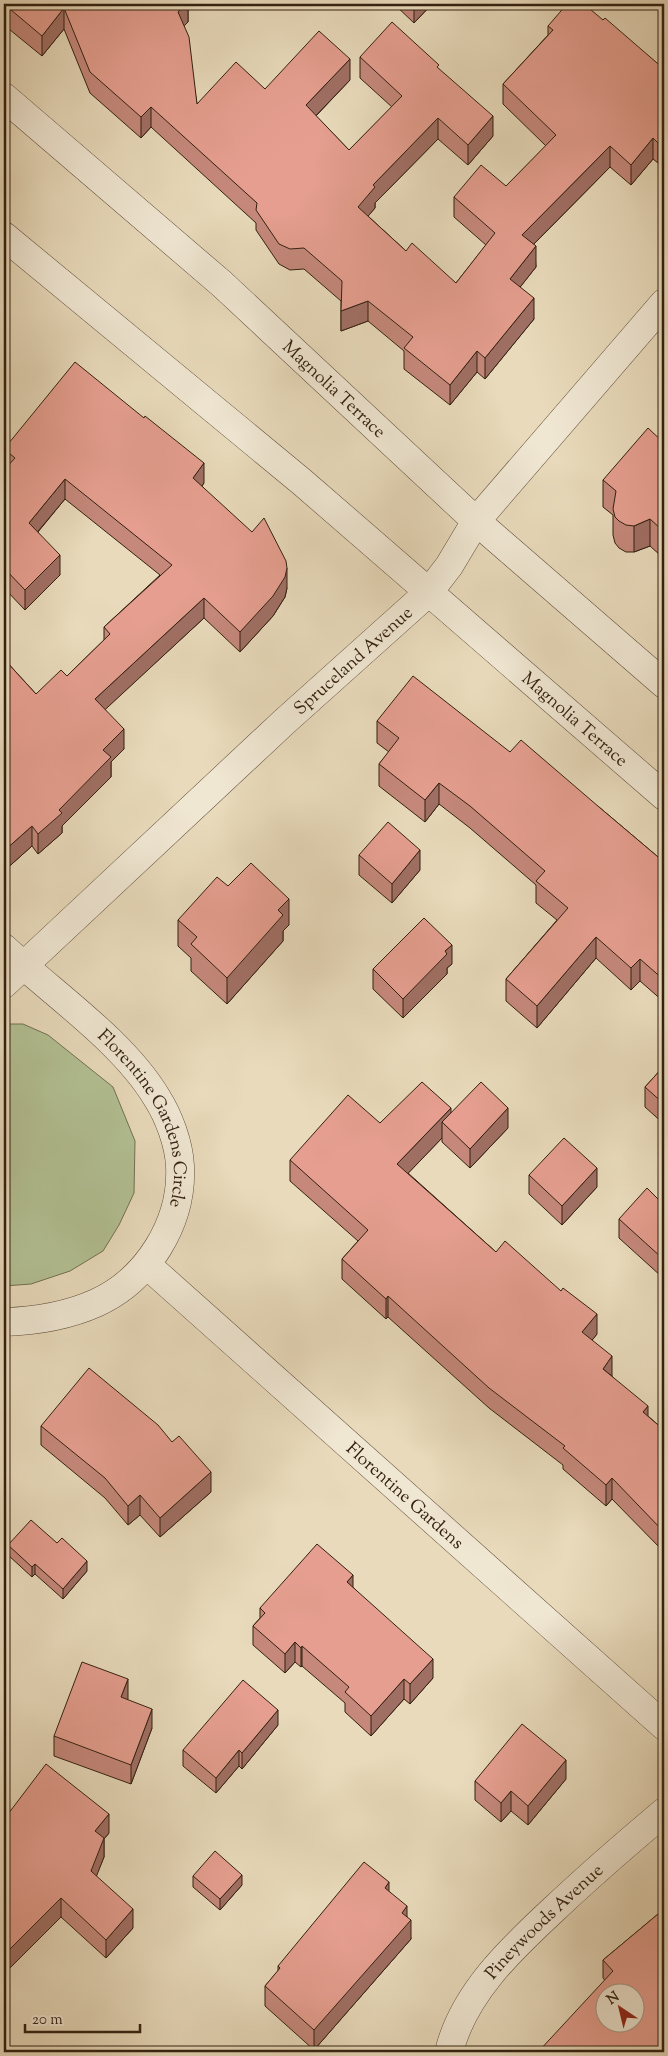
<svg xmlns="http://www.w3.org/2000/svg" width="668" height="2056" viewBox="0 0 668 2056" font-family="'Sorts Mill Goudy',serif">
  <style>
    .green { fill: #b2c093; stroke: #727052 }
    .lines { fill: none; stroke-linecap: round; stroke-linejoin: round }
    .street-casing { stroke: #604e3c; stroke-width: 29 }
    .street { stroke: #f0e7d3; stroke-width: 28 }
    .wall { fill: #c5887b; stroke: #332011 }
    .shaded-wall { fill: #a06f64; stroke: #332011 }
    .building { fill: #e59e8f; stroke: #332011; fill-rule: evenodd }
    .labels { text-anchor: middle; stroke-width: 4; stroke-linejoin: round; paint-order: stroke }
    .street-label { font-size: 18px; fill: #332011; stroke: #f0e7d3 }
  </style>
  <rect width="100%" height="100%" fill="#e8dabb"/>
  <filter id="stains"><feTurbulence type="fractalNoise" baseFrequency=".004" numOctaves="4"/><feColorMatrix values="0 0 0 0 .2 0 0 0 0 .09 0 0 0 0 .02 0 0 0 .5 -.17"/></filter>
  <radialGradient id="worn" r=".72"><stop offset=".6" stop-color="#630" stop-opacity="0"/><stop offset="1" stop-color="#630" stop-opacity=".3"/></radialGradient>
  <!-- green -->
  <path class="green" d="M4 1024H23L48 1035 113 1087 135 1141 134 1193 119 1225 103 1251 70 1271 31 1284 4 1286Z"/>
  <g class="lines">
    <defs>
      <g id="street">
        <path id="s1" d="M4 97 222 284 476 521 664 684"/>
        <path id="s2" d="M4 236 302 482 664 796"/>
        <path id="s3" d="M4 948C53 994 123 1041 157 1098 169 1117 179 1144 180 1166 183 1223 147 1280 96 1303 67 1316 35 1321 4 1322"/>
        <path id="s4" d="M4 984 284 722 429 592 449 566 476 521 664 303"/>
        <path id="s5" d="M147 1265 664 1726"/>
        <path id="s6" d="M449 2052C463 1994 511 1949 553 1910 589 1876 626 1844 664 1812"/>
      </g>
    </defs>
    <!-- street casing -->
    <use href="#street" class="street-casing"/>
    <!-- street -->
    <use href="#street" class="street"/>
  </g>
  <!-- wall -->
  <g class="wall">
    <path d="M4 4H188V22L184 26 197 104 265 89 350 80 316 116 349 150 392 107 360 78V57L439 69 493 136 468 165 438 139 375 203V208L368 216 406 251 456 283 486 245 454 217V197L506 186 546 146 503 104V84L548 35V26L603 20 664 69V156L658 163 653 159 631 185 610 167 534 244 536 267 520 287 534 319 485 379 477 372 450 405 404 369V351L368 321 341 331V301L304 269 290 270 279 264 256 230V223L151 127 141 138 90 93 64 29 42 56 4 25Z"/>
    <path d="M394 4H432L414 23Z"/>
    <path d="M664 443 660 555 650 546 634 552H626L619 548 615 543 613 535V515L603 507V480Z"/>
    <path d="M4 449 204 483 202 486 287 588 285 597 273 616 240 652 204 618 105 709 124 749 111 762V777L62 826V833L38 854 32 846 4 871V659L36 694 67 676 104 640V627L160 575 65 499 38 532 60 575 25 610 4 588Z"/>
    <path d="M377 721 510 752 599 807 664 862V1002L640 981 631 990 596 958 537 1028 506 1001V979L557 920 536 903V885L470 828 439 804 425 822 379 786V764L389 752 377 743Z"/>
    <path d="M359 855 420 870 392 903 359 875Z"/>
    <path d="M228 886 289 925 283 931V941L227 1004 191 971V958L178 946V920Z"/>
    <path d="M452 964 447 968V974L403 1018 373 989V969Z"/>
    <path d="M664 1066V1124L645 1107V1087Z"/>
    <path d="M451 1113 508 1128 470 1168 442 1142V1138L408 1173 496 1252 597 1334 592 1340 612 1376 648 1416 664 1430V1552L612 1499 606 1506 563 1469V1465L489 1408 388 1317 386 1319 342 1279V1259L358 1241 290 1181V1160L380 1123Z"/>
    <path d="M529 1175 597 1187 562 1225 529 1194Z"/>
    <path d="M663 1204 661 1276 619 1238V1219Z"/>
    <path d="M41 1426 211 1492 160 1537 140 1515 128 1525 105 1498 41 1445Z"/>
    <path d="M8 1545 87 1571 63 1599 35 1574 32 1577 8 1555Z"/>
    <path d="M353 1587 433 1678 410 1704 404 1699 371 1736 345 1712V1703L302 1666 301 1667 295 1662 285 1673 253 1645V1626L260 1618V1608Z"/>
    <path d="M127 1699 152 1728 131 1784 54 1756V1736L128 1699Z"/>
    <path d="M278 1725 242 1769 239 1766 216 1793 183 1766V1750Z"/>
    <path d="M566 1779 528 1825 511 1811 501 1822 475 1800V1781Z"/>
    <path d="M5 1818 109 1833 104 1839V1857L96 1876 133 1928 106 1958 61 1917 5 1824Z"/>
    <path d="M193 1876 242 1885 220 1910 193 1887Z"/>
    <path d="M389 1891 407 1917 411 1939 314 2050 265 2006V1986L278 1971V1966Z"/>
    <path d="M664 1909V2052L603 1978V1960Z"/>
  </g>
  <!-- shaded-wall -->
  <g class="shaded-wall">
    <path d="M185 4H188V22L178 32V12Z"/>
    <path d="M414 4H432L414 23Z"/>
    <path d="M64 8V29L42 56V36Z"/>
    <path d="M350 59V80L306 126V105Z"/>
    <path d="M151 107V127L141 138V117Z"/>
    <path d="M493 116V136L468 165V145Z"/>
    <path d="M438 118V139L375 203V208L358 228V207L373 185Z"/>
    <path d="M664 135V156L658 163V143Z"/>
    <path d="M653 138V159L631 185V165Z"/>
    <path d="M610 146V167L522 256V235Z"/>
    <path d="M536 246V267L510 300V279Z"/>
    <path d="M534 298V319L485 379V358Z"/>
    <path d="M368 301V321L341 331V311Z"/>
    <path d="M477 351V372L450 405V385Z"/>
    <path d="M204 463V483L193 497V478Z"/>
    <path d="M65 479V499L29 542V523Z"/>
    <path d="M650 519V546L634 552V526Z"/>
    <path d="M664 524V550L660 555V528Z"/>
    <path d="M60 555V575L25 610V590Z"/>
    <path d="M287 568V588L285 597 273 616 240 652V632Z"/>
    <path d="M204 598V618L95 719V699Z"/>
    <path d="M124 729V749L111 762V777L62 826V833L38 854V834L59 810 103 750Z"/>
    <path d="M439 783V804L425 822V800Z"/>
    <path d="M32 826V846L4 871V851Z"/>
    <path d="M420 850V870L392 903V884Z"/>
    <path d="M289 899V925L283 931V941L227 1004V978L278 910Z"/>
    <path d="M596 937V958L537 1028V1006Z"/>
    <path d="M452 945V964L447 968V974L403 1018V999L445 951Z"/>
    <path d="M640 959V981L631 990V968Z"/>
    <path d="M451 1108V1129L442 1122V1138L397 1185V1164Z"/>
    <path d="M508 1108V1128L470 1168V1149Z"/>
    <path d="M597 1168V1187L562 1225V1206Z"/>
    <path d="M664 1253V1272L661 1276V1257Z"/>
    <path d="M388 1296V1317L386 1319V1299Z"/>
    <path d="M597 1314V1334L582 1353V1332Z"/>
    <path d="M612 1356V1376L603 1369Z"/>
    <path d="M648 1406V1427L643 1412Z"/>
    <path d="M211 1472V1492L160 1537V1518Z"/>
    <path d="M612 1478V1499L606 1506V1485Z"/>
    <path d="M140 1495V1515L128 1525V1506Z"/>
    <path d="M87 1561V1571L63 1599V1589Z"/>
    <path d="M35 1564V1574L32 1577V1567Z"/>
    <path d="M353 1575V1595L347 1582Z"/>
    <path d="M295 1642V1662L285 1673V1654Z"/>
    <path d="M302 1646V1666L301 1667V1648Z"/>
    <path d="M433 1659V1678L410 1704V1684Z"/>
    <path d="M128 1679V1699L121 1716V1697Z"/>
    <path d="M404 1679V1699L371 1736V1716Z"/>
    <path d="M152 1709V1728L131 1784V1765Z"/>
    <path d="M278 1710V1725L242 1769V1753Z"/>
    <path d="M239 1750V1766L216 1793V1778Z"/>
    <path d="M566 1760V1779L528 1825V1806Z"/>
    <path d="M511 1791V1811L501 1822V1803Z"/>
    <path d="M109 1814V1833L104 1839V1857L91 1890V1871L95 1831Z"/>
    <path d="M242 1875V1885L220 1910V1899Z"/>
    <path d="M389 1882V1901L385 1888Z"/>
    <path d="M61 1898V1917L4 1974V1955Z"/>
    <path d="M407 1906V1924L411 1920V1939L314 2050V2030Z"/>
    <path d="M133 1909V1928L106 1958V1940Z"/>
  </g>
  <!-- building -->
  <g class="building">
    <path d="M4 4H185L178 12 189 37 197 104 236 62 265 89 319 31 350 59 306 105 349 150 402 96 360 57 392 22 439 65 437 67 493 116 468 145 438 118 373 185 375 187 358 207 406 251 412 243 456 283 495 233 454 197 481 165 506 186 556 135 503 84 553 30 548 26 567 4H584L603 20 605 18 664 69V135L658 143 653 138 631 165 610 146 522 235 536 246 510 279 534 298 485 358 477 351 450 385 404 348 413 337 368 301 341 311 342 281 304 248 290 249 279 244 256 210 257 203 151 107 141 117 90 72 64 8 42 36Z"/>
    <path d="M75 362 144 418 145 416 204 463 193 478 252 532 264 518 286 561 287 568 285 577 273 596 240 632 204 598 95 699 124 729 103 750 111 757 59 810 62 813 38 834 32 826 4 851V659L36 694 61 670 67 676 110 634 104 627 172 565 65 479 29 523 60 555 25 590 4 568V470L15 458 4 449Z"/>
    <path d="M648 428 664 443V524L660 528 650 519 634 526 626 525 619 521 615 517 613 509 616 491 603 480Z"/>
    <path d="M413 676 510 752 521 740 599 807 664 862V980L640 959 631 968 596 937 537 1006 506 979 568 908 536 881 545 871 470 806 439 783 425 800 379 764 399 738 377 721Z"/>
    <path d="M388 822 420 850 392 884 359 855Z"/>
    <path d="M251 863 289 899 278 910 283 915 227 978 191 944 197 937 178 920 217 877 228 886Z"/>
    <path d="M424 918 452 945 445 951 447 954 403 999 373 969Z"/>
    <path d="M664 1066V1104L645 1087Z"/>
    <path d="M422 1082 451 1108 397 1164 496 1252 505 1241 561 1291 563 1288 597 1314 582 1332 612 1356 603 1369 648 1406 643 1412 664 1430V1532L612 1478 606 1485 563 1448 565 1446 489 1388 388 1296 386 1299 342 1259 368 1230 290 1160 348 1095 380 1123Z"/>
    <path d="M481 1082 508 1108 470 1149 442 1122Z"/>
    <path d="M564 1138 597 1168 562 1206 529 1175Z"/>
    <path d="M647 1188 663 1204 664 1203V1253L661 1257 619 1219Z"/>
    <path d="M89 1368 158 1425 172 1442 179 1436 211 1472 160 1518 140 1495 128 1506 105 1478 41 1426Z"/>
    <path d="M31 1520 57 1543 62 1538 87 1561 63 1589 35 1564 32 1567 8 1545Z"/>
    <path d="M317 1544 353 1575 347 1582 433 1659 410 1684 404 1679 371 1716 345 1692 349 1687 302 1646 301 1648 295 1642 285 1654 253 1626 265 1613 260 1608Z"/>
    <path d="M82 1662 128 1679 121 1697 152 1709 131 1765 54 1736Z"/>
    <path d="M243 1680 278 1710 242 1753 239 1750 216 1778 183 1750Z"/>
    <path d="M522 1724 566 1760 528 1806 511 1791 501 1803 475 1781Z"/>
    <path d="M46 1764 109 1814 95 1831 104 1838 91 1871 133 1909 106 1940 61 1898 4 1955V1825L8 1821 5 1818Z"/>
    <path d="M215 1851 242 1875 220 1899 193 1876Z"/>
    <path d="M364 1862 389 1882 385 1888 407 1906 402 1913 411 1920 314 2030 265 1986 280 1968 278 1966Z"/>
    <path d="M664 1909V2012L662 2014 664 2016V2052H538L613 1971 603 1960ZM606 1994H636V2024H606Z"/>
    <path d="M6 2049 9 2052H4Z"/>
  </g>
  <g class="labels">
    <!-- street labels -->
    <g class="street-label">
      <text dy="6" stroke="none"><textPath href="#s1" startOffset="441">Magnolia Terrace</textPath></text>
      <text dy="6" stroke="none"><textPath href="#s4" startOffset="476">Spruceland Avenue</textPath></text>
      <text dy="6" stroke="none"><textPath href="#s2" startOffset="748">Magnolia Terrace</textPath></text>
      <text dy="6" stroke="none"><textPath href="#s3" startOffset="229">Florentine Gardens Circle</textPath></text>
      <text dy="6" stroke="none"><textPath href="#s5" startOffset="346">Florentine Gardens</textPath></text>
      <text dy="6" stroke="none"><textPath href="#s6" startOffset="164">Pineywoods Avenue</textPath></text>
    </g>
  </g>
  <!-- margin -->
  <rect width="668" height="2056" fill="none" stroke="#e8dabb" stroke-width="20"/>
  <rect x="5" y="5" width="658" height="2046" fill="none" stroke="#332011" stroke-width="2.5"/>
  <rect x="10" y="10" width="648" height="2036" fill="none" stroke="#332011"/>
  <!-- north arrow -->
  <g transform="translate(620 2008) rotate(325)"><circle r="24" fill="#f0e7d3" stroke="#a49785"/>
  <path d="M0-4L9 19L0 12L-9 19Z" fill="#8f2418"/>
  <text y="-8" font-size="14" font-weight="bold" text-anchor="middle" fill="#332011">N</text>
  </g>
  <!-- scale -->
  <path d="M25 2024v8h115v-8" fill="none" stroke="#332011" stroke-width="2.5"/>
  <text x="32" y="2024" font-size="15" fill="#332011" stroke="#f0e7d3" stroke-width="4" paint-order="stroke">20 m</text>
  <rect width="100%" height="100%" filter="url(#stains)"/>
  <rect width="100%" height="100%" fill="url(#worn)"/>
</svg>
